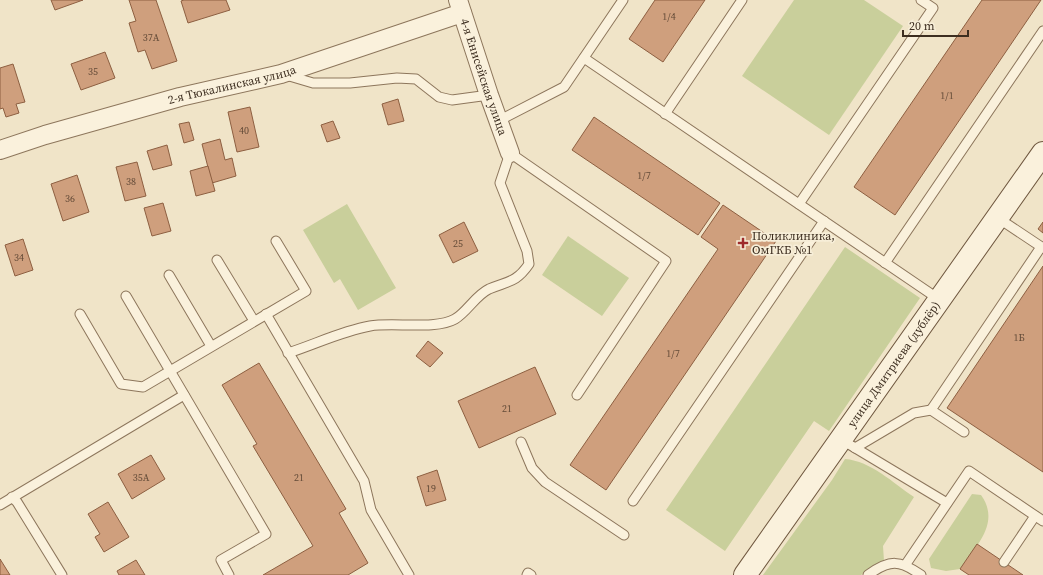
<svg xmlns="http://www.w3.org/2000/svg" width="1043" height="575" viewBox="0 0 1043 575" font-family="'Source Serif 4',serif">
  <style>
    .green { fill: #c9cf9b }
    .building { fill: #cf9f7d; stroke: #8d5f41 }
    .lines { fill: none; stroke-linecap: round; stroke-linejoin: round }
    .lane-casing { stroke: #8d765c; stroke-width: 11 }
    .street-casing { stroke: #8d765c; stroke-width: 20 }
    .secondary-casing { stroke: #6f573f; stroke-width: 24 }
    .lane { stroke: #faf1dc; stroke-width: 9 }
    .street { stroke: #faf1dc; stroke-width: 18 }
    .secondary { stroke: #faf1dc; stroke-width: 22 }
    .poi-dot { fill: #9e2a2b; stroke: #f7eed8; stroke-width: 1.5 }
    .labels { text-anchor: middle; stroke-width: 3.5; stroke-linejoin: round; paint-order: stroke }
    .number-label { font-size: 10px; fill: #624a37 }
    .street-label { font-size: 12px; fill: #3d2e20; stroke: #f7eed8 }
    .poi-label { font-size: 12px; fill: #3d2e20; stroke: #f7eed8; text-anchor: start }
  </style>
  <rect width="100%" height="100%" fill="#f0e4c8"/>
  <!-- green -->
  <g class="green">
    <path d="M794 0H864L903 26 829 135 742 76Z"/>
    <path d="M347 204 396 288 358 310 340 279 334 283 303 230Z"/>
    <path d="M568 236 629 278 602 316 542 275Z"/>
    <path d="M845 247 920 298 829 431 814 421 725 551 666 510Z"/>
    <path d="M845 459C871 461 893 483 914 497L883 546 884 561 874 565 861 575H763L832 480Z"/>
    <path d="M972 494 981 495C1001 523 976 546 960 569L946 571 931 568 929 559Z"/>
  </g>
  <!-- building -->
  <g class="building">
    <path d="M51 0H83L55 10Z"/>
    <path d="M129 0H156L177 61 152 69 145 50 138 52 129 23 136 21Z"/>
    <path d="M184 0H226L230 10 188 23 181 1Z"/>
    <path d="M655 0H705L663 62 629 39Z"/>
    <path d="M982 0H1041L895 215 854 187Z"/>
    <path d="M105 52 115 78 81 90 71 64Z"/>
    <path d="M13 64 25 102 16 104 19 113 6 117 3 108 0 109V68Z"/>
    <path d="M398 99 404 121 388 125 382 104Z"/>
    <path d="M250 107 259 147 237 152 228 112Z"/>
    <path d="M594 117 720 203 698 235 572 150Z"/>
    <path d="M333 121 340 138 327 142 321 125Z"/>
    <path d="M189 122 194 140 184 143 179 124Z"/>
    <path d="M220 139 225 160 232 158 236 176 212 183 202 144Z"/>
    <path d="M167 145 172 165 153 170 147 151Z"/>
    <path d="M137 162 146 196 125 201 116 167Z"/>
    <path d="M208 166 215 191 196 196 190 171Z"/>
    <path d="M77 175 89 212 63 221 51 184Z"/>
    <path d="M163 203 171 231 152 236 144 208Z"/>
    <path d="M723 205 776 241 606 490 570 465 718 249 701 237Z"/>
    <path d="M464 222 478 251 453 263 439 235Z"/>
    <path d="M1043 222V233L1038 229Z"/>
    <path d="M23 239 33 270 15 276 5 245Z"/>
    <path d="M1043 266V472L947 408Z"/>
    <path d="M428 341 443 353 430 367 416 356Z"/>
    <path d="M259 363 346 509 339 513 368 563 348 575H263L313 546 253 446 257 444 222 385Z"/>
    <path d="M535 367 556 414 479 448 458 401Z"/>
    <path d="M151 455 165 479 132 499 118 474Z"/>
    <path d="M437 470 446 500 426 506 417 477Z"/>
    <path d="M108 502 129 537 104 552 95 537 100 534 88 514Z"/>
    <path d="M977 544 1023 575H969L960 569Z"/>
    <path d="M0 559 10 575H0Z"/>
    <path d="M136 560 145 575H119L117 571Z"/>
  </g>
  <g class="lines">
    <defs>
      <g id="lane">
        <path d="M584 58 940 300"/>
        <path d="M286 75 313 83H350L397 78 416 79 439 97 452 100 489 95"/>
        <path d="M665 114 742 0"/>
        <path d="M498 121 564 87 623 0"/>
        <path d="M799 204 933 8 921 0"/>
        <path d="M998 218 1043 248"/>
        <path d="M217 260 254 321"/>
        <path d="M885 263 1043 31"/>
        <path d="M169 275 211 346"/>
        <path d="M126 296 266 534 221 560 229 575"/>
        <path d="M80 314 121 384 143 387 306 291 276 241"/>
        <path d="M266 314 364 481 371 510 409 575"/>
        <path d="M288 353C316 344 342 331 370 326 392 322 436 330 455 319 467 312 476 295 489 289 508 281 516 283 529 264L527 251 500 183 510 153 666 261 577 395"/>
        <path d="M964 432 931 410 1041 247"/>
        <path d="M842 440 947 503"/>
        <path d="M521 442 532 468 545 482 624 535"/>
        <path d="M855 448 914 413 931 410"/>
        <path d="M12 497 17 502 62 575"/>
        <path d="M633 501 824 221"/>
        <path d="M0 505 184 395"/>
        <path d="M1004 562 1035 516"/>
        <path d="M906 564 969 471 1043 521"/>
        <path d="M527 575 528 573 531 575"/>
        <path d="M868 575C890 559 900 560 921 575"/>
      </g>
      <g id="street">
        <path id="s1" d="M458 0 489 95 510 153"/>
        <path id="s2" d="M0 150 45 135 180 97 281 74 462 13"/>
      </g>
      <g id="secondary">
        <path id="s3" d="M745 575 1043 153"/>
      </g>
    </defs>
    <!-- lane casing -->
    <use href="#lane" class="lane-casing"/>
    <!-- street casing -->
    <use href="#street" class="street-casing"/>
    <!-- secondary casing -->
    <use href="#secondary" class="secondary-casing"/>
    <!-- lane -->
    <use href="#lane" class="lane"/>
    <!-- street -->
    <use href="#street" class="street"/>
    <!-- secondary -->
    <use href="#secondary" class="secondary"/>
  </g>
  <!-- markers -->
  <path class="poi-dot" d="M741 237h4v4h4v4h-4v4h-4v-4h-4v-4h4z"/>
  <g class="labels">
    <!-- number labels -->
    <g class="number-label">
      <text x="669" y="20">1/4</text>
      <text x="151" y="41">37А</text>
      <text x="93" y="75">35</text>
      <text x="947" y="99">1/1</text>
      <text x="244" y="134">40</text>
      <text x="644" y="179">1/7</text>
      <text x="131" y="185">38</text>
      <text x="70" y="202">36</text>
      <text x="458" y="247">25</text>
      <text x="19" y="261">34</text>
      <text x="1019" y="341">1Б</text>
      <text x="673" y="357">1/7</text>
      <text x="507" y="412">21</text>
      <text x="141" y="481">35А</text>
      <text x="299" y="481">21</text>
      <text x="431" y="492">19</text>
    </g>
    <!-- street labels -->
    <g class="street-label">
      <text dy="4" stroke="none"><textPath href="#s1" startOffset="81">4-я Енисейская улица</textPath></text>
      <text dy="4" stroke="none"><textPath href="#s2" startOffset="241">2-я Тюкалинская улица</textPath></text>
      <text dy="4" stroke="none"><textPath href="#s3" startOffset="258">улица Дмитриева (дублёр)</textPath></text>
    </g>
    <!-- poi labels -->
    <g class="poi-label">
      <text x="752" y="240">Поликлиника,<tspan x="752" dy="14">ОмГКБ №1</tspan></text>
    </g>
  </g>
  <!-- scale -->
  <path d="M903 30v6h65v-6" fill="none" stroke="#3d2e20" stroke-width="2"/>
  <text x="909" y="30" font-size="12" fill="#3d2e20" stroke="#f7eed8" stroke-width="3" paint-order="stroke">20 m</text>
</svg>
